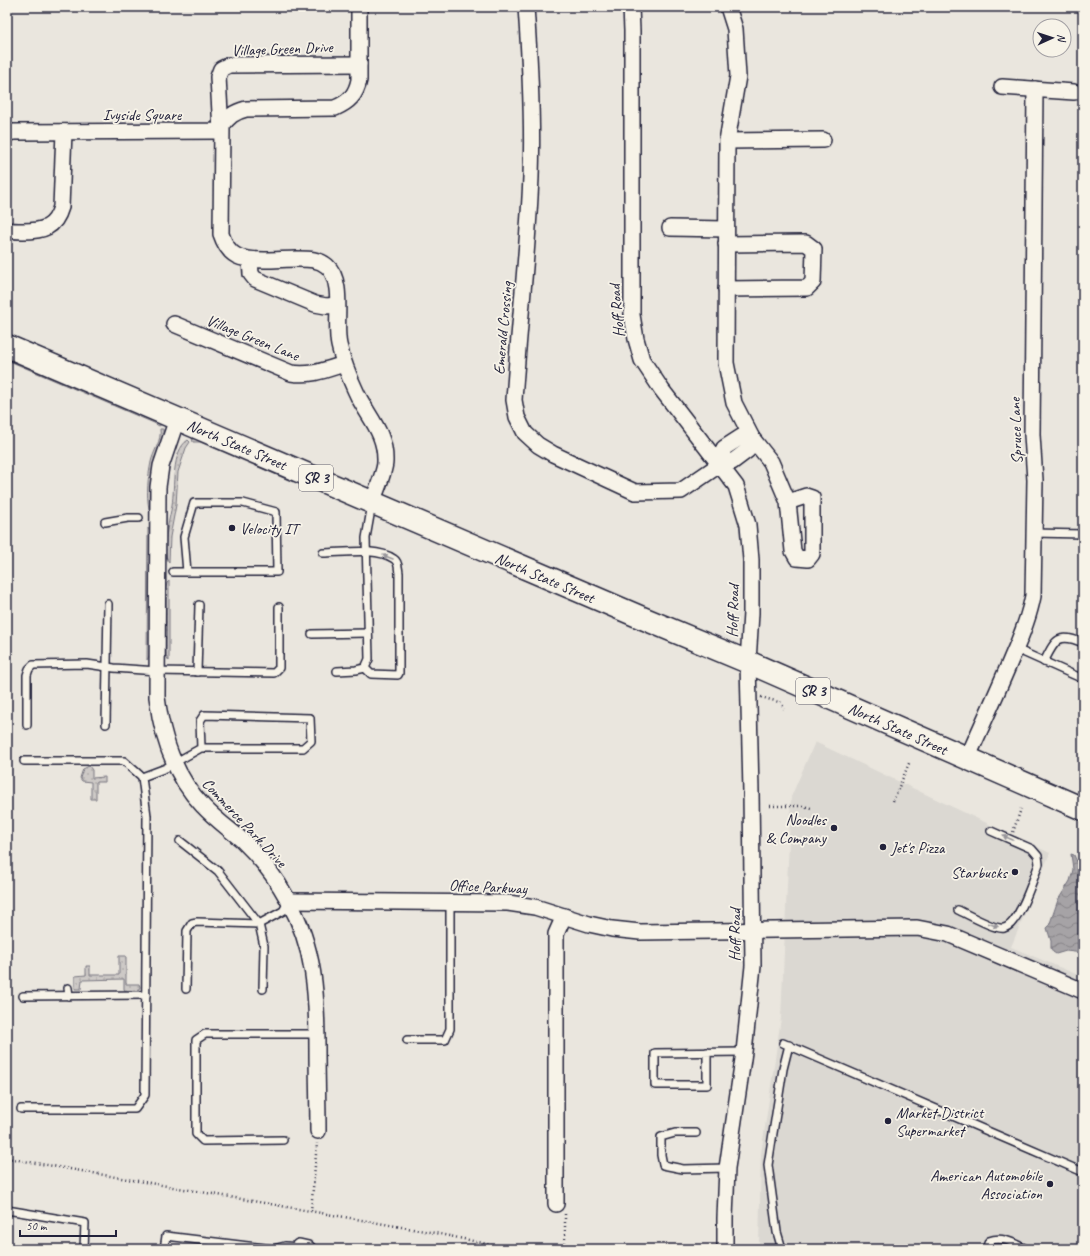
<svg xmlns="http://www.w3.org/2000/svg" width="1090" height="1256" viewBox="0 0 1090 1256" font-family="Caveat,sans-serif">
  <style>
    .built { fill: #dbd8d2 }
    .grass { fill: url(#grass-dots); stroke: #787680 }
    .water { fill: url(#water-waves); stroke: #716f7b }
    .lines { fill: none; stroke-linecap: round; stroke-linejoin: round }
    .service-casing { stroke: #22223b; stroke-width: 10 }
    .minor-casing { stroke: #22223b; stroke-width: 18 }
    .primary-casing { stroke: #22223b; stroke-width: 25 }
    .path { stroke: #22223b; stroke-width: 2.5; stroke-dasharray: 1 3; stroke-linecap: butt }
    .service { stroke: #f7f3e8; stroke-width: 7 }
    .minor { stroke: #f7f3e8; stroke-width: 15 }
    .primary { stroke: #f7f3e8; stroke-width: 22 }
    .oneway { fill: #97959a }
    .poi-dot { fill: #22223b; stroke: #f7f3e8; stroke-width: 1.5 }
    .labels { text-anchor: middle; stroke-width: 3.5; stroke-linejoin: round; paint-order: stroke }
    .shield { fill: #f7f3e8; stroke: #62616f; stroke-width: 1 }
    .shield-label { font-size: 15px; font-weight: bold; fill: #22223b }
    .street-label { font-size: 16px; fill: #22223b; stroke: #f7f3e8 }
    .poi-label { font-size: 16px; fill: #22223b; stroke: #f7f3e8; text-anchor: start }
  </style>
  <defs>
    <pattern id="grass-dots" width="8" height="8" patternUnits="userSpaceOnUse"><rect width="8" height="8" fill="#cdc9c6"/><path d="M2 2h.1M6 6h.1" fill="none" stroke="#b0acab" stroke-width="1.8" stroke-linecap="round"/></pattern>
    <pattern id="water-waves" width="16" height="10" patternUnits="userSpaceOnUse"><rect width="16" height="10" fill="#a6a3a6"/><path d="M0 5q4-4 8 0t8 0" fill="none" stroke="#878488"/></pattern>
  </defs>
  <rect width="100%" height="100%" fill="#eae6de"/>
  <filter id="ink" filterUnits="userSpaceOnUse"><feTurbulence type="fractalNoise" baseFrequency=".025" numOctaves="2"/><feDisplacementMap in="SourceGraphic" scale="8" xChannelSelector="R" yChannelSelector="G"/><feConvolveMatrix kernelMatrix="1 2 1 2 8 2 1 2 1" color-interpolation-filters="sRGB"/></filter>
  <g filter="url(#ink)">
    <!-- built -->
    <path class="built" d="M815 742 1050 853 1011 947 1083 977V1249H759L761 1154 781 1018 791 797Z"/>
    <!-- grass -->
    <g class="grass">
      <path d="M7 356 159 422 162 424 159 426 154 423 7 360Z"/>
      <path d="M160 429H163C165 439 154 460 153 472 151 482 154 501 149 509 146 494 148 477 151 462 153 452 162 440 160 429Z"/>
      <path d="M192 438H196L296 479 293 482 200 442H193Z"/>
      <path d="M188 440 190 442 186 448 178 472 176 505 170 537 169 562C160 551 170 518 172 505 175 487 171 451 188 440Z"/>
      <path d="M148 528 151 534 150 654 147 660Z"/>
      <path d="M169 581V661L166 656V588L167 583Z"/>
      <path d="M89 766 92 770V778L105 777V782H96V799H91V782L82 781 80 778 83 769Z"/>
      <path d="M119 956H126V984H139L140 987 138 991 126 992 124 989V979L82 980 81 989H75V976L86 975V966H90V975H119Z"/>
    </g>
    <!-- water -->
    <path class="water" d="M1071 854 1074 855 1078 864 1083 867V953L1066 951 1056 954 1053 952 1051 948V941L1047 928 1049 926 1058 900 1070 881 1072 874 1073 869Z"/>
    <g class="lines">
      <defs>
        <g id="service">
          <path d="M105 522 128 518H139"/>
          <path d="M1034 533 1083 534"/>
          <path d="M323 553C343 553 377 547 394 559 399 562 398 569 399 573V673L398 675 371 674 365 668"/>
          <path d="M173 572H277L276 512 243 503H194L184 537 187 572"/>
          <path d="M312 634 368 633"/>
          <path d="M1016 649 1083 679"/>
          <path d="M1044 662C1055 640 1058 632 1083 643"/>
          <path d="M337 671 356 670 365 668 369 659 366 538 372 504"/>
          <path d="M197 672 199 605"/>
          <path d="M106 724 108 604"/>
          <path d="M27 725V675L29 669 33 665 87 664 114 668 157 671 274 673 279 668V607"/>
          <path d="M24 761H124L142 777"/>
          <path d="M180 841 218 871 259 924"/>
          <path d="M958 910C967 914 995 930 1004 928 1019 925 1033 879 1039 864L1038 856 1032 849 991 831"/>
          <path d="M68 988 69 996"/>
          <path d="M186 989 187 931 192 923 197 922 259 924"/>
          <path d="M263 989 264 946 259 924 283 911 289 901"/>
          <path d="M23 996 146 995"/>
          <path d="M407 1040H445L450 1029V902"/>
          <path d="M783 1043 1083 1172"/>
          <path d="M707 1052V1085H655V1053L744 1052"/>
          <path d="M21 1109H135L145 1095 147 816 142 777 166 768 174 763 201 748H303L311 741 310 718 204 715 200 721 201 748"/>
          <path d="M696 1133H675L661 1137V1155L663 1165 683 1169 727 1168"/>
          <path d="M283 1140 203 1141 196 1134V1040L205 1034H317"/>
          <path d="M7 1210 85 1223 84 1249"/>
          <path d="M164 1249 166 1236 273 1249"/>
          <path d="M274 1249 285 1246 299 1247"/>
          <path d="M782 1249 777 1232 768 1165 783 1069 789 1045"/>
          <path d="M986 1249 989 1241C1003 1236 1013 1243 1026 1249"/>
        </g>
        <g id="minor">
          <path d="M359 7V80C356 95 349 102 335 108L246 109C234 112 228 117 222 126L221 234C229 258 241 260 265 260 276 260 287 259 298 259 309 259 319 259 327 266 345 282 334 323 339 345 343 363 350 379 358 396 370 419 386 434 385 462 385 471 376 492 372 502"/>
          <path d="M526 7C530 63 533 120 531 177 528 251 519 326 514 400L517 417 525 433 538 445 553 454 635 492 681 491 719 465"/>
          <path d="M631 7 632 31V315L636 339 642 360 662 390 736 486 748 525 751 560V613L748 662 751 792 753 966 744 1052 727 1168 725 1218V1249"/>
          <path d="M728 7 735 29 738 76 727 141 726 363 734 403 752 438 771 462 788 502 793 551 797 558 808 559 812 554V498L806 496 788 502"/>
          <path d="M1002 87 1074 92"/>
          <path d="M7 133 14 132 221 131 218 77 221 69 229 65 359 64"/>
          <path d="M727 141 823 140"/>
          <path d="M670 228 726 229"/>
          <path d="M7 230C12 231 17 231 23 231 43 231 55 228 61 207L64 132"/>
          <path d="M250 260 251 274 255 279 315 304 326 306 337 305"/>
          <path d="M726 289 807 288 813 282 814 249 806 243 726 244"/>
          <path d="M174 324 291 373C311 376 325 370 344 364"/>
          <path d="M177 419 161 466 158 487 157 697C162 738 174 776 203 806 215 819 229 829 242 840 260 857 276 878 288 900 315 948 317 995 317 1049 317 1077 318 1104 318 1131"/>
          <path d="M741 437 752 438 748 450 732 462 719 465 724 448Z"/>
          <path d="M967 759C982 725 998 691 1012 657 1021 637 1029 617 1033 596L1035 480 1032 435 1035 89"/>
          <path d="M289 901 508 903 535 907 589 924 612 929 640 932 917 928 948 934 1083 991"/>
          <path d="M556 1204V934L564 916"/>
          <path d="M299 1247 308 1249"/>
        </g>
        <path id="primary" d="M7 346 640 617 748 662 1083 809"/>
      </defs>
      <!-- service casing -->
      <use href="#service" class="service-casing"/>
      <!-- minor casing -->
      <use href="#minor" class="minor-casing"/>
      <!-- primary casing -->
      <use href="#primary" class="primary-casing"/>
      <!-- path -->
      <g class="path">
        <path d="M761 697 782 703 784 709"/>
        <path d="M893 801 910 761"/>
        <path d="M770 806H803L811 808"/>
        <path d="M1013 832 1021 809"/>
        <path d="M7 1158 430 1232 483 1243 506 1249"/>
        <path d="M311 1211 317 1143"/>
        <path d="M565 1214V1249"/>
      </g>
      <!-- service -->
      <use href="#service" class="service"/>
      <!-- minor -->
      <use href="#minor" class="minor"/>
      <!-- primary -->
      <use href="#primary" class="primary"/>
    </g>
    <!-- one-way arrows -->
    <defs><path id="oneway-solid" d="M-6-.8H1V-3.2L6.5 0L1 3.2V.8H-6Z"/></defs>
    <g class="oneway">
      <use href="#oneway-solid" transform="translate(388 557) rotate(-159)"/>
      <use href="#oneway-solid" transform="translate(1008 838) rotate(-157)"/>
      <use href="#oneway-solid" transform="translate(993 925) rotate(19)"/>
    </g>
  </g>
  <!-- markers -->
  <g class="poi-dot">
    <circle cx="232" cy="528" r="4"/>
    <circle cx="834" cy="828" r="4"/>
    <circle cx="883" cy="847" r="4"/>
    <circle cx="1015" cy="872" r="4"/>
    <circle cx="888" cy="1121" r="4"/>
    <circle cx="1050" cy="1184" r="4"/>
  </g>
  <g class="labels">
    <!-- shield labels -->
    <g class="shield">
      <rect x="299" y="465" width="34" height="26" rx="3"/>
      <rect x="796" y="678" width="34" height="26" rx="3"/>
    </g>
    <g class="shield-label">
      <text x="316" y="483">SR 3</text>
      <text x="813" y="696">SR 3</text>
    </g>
    <!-- street labels -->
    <g class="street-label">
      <text transform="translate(282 48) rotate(-2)" y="6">Village Green Drive</text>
      <text x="142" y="120">Ivyside Square</text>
      <text transform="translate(616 311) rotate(-95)" y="6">Hoff Road</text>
      <text transform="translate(502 328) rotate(-85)" y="6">Emerald Crossing</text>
      <text transform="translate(253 337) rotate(22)" y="6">Village Green Lane</text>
      <text transform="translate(1015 431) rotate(-92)" y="6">Spruce Lane</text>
      <text transform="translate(237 444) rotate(23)" y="6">North State Street</text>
      <text transform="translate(545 577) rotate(23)" y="6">North State Street</text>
      <text transform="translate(732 611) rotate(-88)" y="6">Hoff Road</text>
      <text transform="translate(898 728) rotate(24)" y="6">North State Street</text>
      <text transform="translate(245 822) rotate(47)" y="6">Commerce Park Drive</text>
      <text transform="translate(488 886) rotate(3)" y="6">Office Parkway</text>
      <text transform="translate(734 935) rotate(-90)" y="6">Hoff Road</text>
    </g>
    <!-- poi labels -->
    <g class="poi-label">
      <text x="240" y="534">Velocity IT</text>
      <text x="826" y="825" text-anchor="end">Noodles<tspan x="826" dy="18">&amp; Company</tspan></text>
      <text x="891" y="853">Jet's Pizza</text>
      <text x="1007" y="878" text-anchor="end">Starbucks</text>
      <text x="896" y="1118">Market District<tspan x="896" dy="18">Supermarket</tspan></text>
      <text x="1042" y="1181" text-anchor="end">American Automobile<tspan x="1042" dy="18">Association</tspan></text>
    </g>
  </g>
  <!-- margin -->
  <rect width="1090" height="1256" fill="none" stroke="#f7f3e8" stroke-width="24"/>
  <rect x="12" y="12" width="1066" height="1232" fill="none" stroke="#22223b" stroke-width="1.5" filter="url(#ink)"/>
  <!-- north arrow -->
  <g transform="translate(1052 38) rotate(87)"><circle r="19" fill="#f7f3e8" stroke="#a29fa3"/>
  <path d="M0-3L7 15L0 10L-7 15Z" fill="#22223b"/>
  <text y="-6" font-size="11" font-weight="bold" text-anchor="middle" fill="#22223b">N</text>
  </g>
  <!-- scale -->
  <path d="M20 1230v6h96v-6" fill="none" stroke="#22223b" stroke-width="2"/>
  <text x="26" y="1230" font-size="12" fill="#22223b" stroke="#f7f3e8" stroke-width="3" paint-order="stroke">50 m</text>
</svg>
